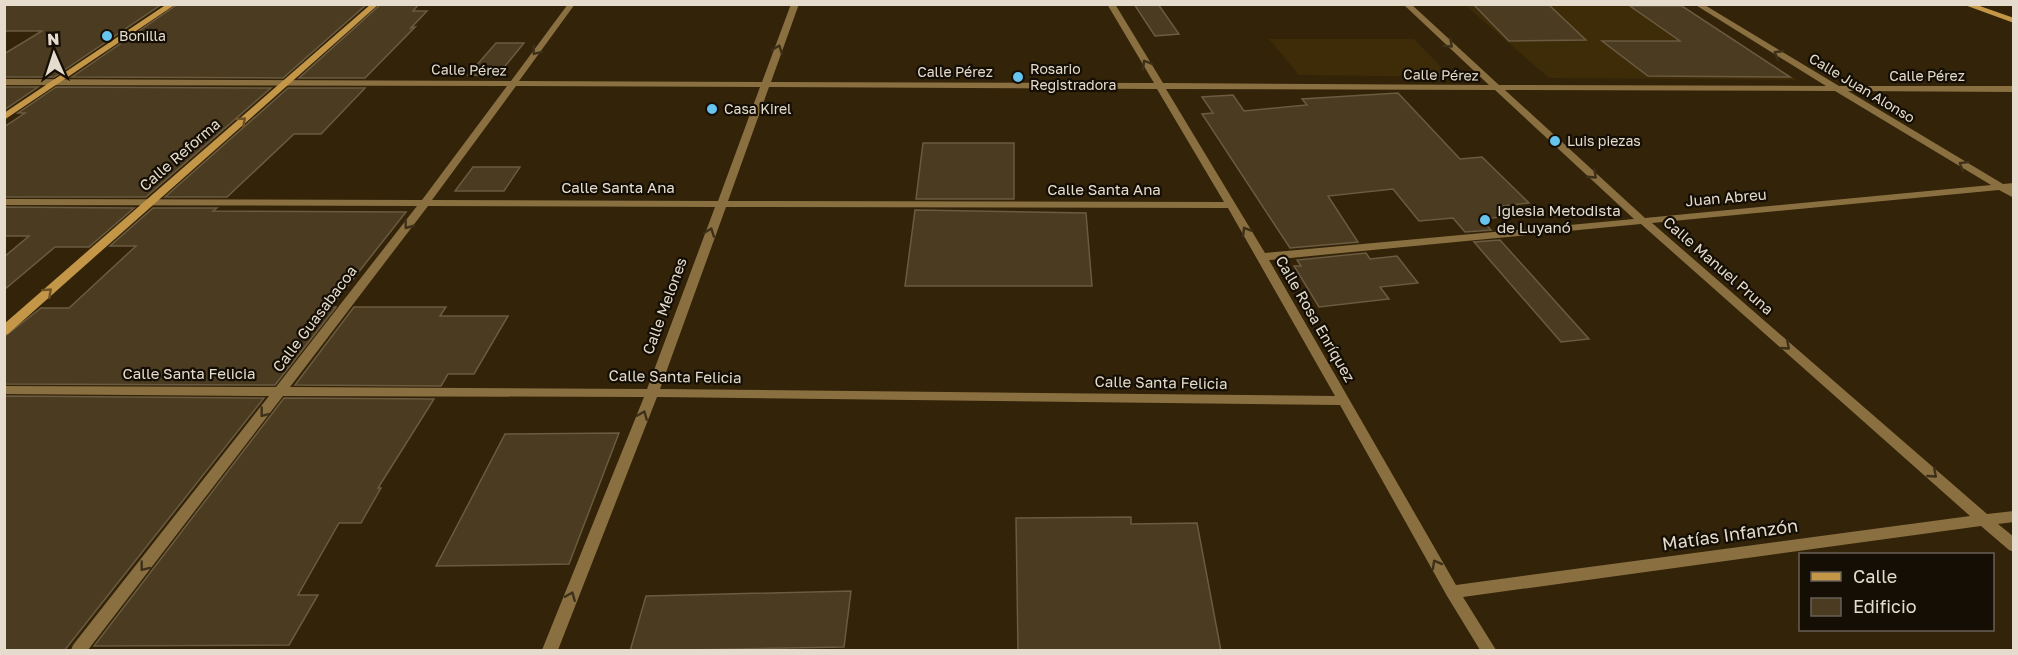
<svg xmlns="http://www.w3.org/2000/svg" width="2018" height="655" viewBox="0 0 2018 655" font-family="'Golos Text',sans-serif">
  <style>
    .built { fill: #3e2c09 }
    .building { fill: #4a3b21; stroke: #6b5b40; stroke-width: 1.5 }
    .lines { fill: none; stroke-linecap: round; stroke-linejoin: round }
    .street { fill: #8a6f40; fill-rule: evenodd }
    .secondary { fill: #c49748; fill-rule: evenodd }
    .oneway { stroke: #3d301a }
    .oneway2 { stroke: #6c5226 }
    .poi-dot { fill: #66c4ef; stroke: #140e05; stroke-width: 2 }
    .labels { text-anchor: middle; stroke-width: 4.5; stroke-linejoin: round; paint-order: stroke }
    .far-poi-label { font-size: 14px; fill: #e5dccd; stroke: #140e05; text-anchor: start }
    .far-street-label { font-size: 14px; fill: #e5dccd; stroke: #140e05 }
    .street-label { font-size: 15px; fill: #e5dccd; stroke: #140e05 }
    .poi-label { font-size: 15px; fill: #e5dccd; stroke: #140e05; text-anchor: start }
    .near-street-label { font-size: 18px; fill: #e5dccd; stroke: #140e05 }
  </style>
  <rect width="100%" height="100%" fill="#322309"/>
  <!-- built -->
  <g class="built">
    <path d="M1465 5 1682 6 1797 80 1549 78Z"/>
    <path d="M1269 39H1414L1451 77 1299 75Z"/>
  </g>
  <!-- building -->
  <g class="building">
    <path d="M4 4H162L54 77H4V54L42 31H4Z"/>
    <path d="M178 4H367L283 78 72 77Z"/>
    <path d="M381 4H419L413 11H427L411 28 415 27 365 78H299Z"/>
    <path d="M1134 4H1158L1179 34 1155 36Z"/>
    <path d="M1548 4 1586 40 1509 41 1474 5Z"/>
    <path d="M1630 6H1682L1790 77 1648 76 1602 41H1680Z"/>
    <path d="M496 43H524L497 76 468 75Z"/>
    <path d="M4 87H38L4 110Z"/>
    <path d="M56 87 271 88 146 197H4V127L25 113H18Z"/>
    <path d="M288 88H365L321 134H294L227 197H165Z"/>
    <path d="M1398 93 1460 159 1482 157 1529 203 1502 206 1512 216 1481 219 1491 230 1465 232 1453 218 1419 221 1393 189 1328 196 1358 242 1290 248 1202 114 1213 113 1202 97 1233 95 1244 111 1307 105 1302 99Z"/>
    <path d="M923 143H1014V199H916Z"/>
    <path d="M473 167H520L504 191H455Z"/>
    <path d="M4 207 134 208 89 247H55L4 290V257L29 236H4Z"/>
    <path d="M153 208H217L213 211 406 212 331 307H336L275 385 4 384V337L41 308H69L136 246H110Z"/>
    <path d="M915 210 1086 213 1092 286H905Z"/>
    <path d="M1500 240 1589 339 1561 342 1474 242Z"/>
    <path d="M1366 253 1370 259 1397 256 1418 283 1380 287 1389 299 1319 307 1294 266H1301L1297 260Z"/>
    <path d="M354 307H446L440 316H508L474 374H448L441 386 295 385Z"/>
    <path d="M4 396 264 398 64 651H4Z"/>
    <path d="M284 398 434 399 378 488H381L361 523H339L298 595H318L289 645 94 646Z"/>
    <path d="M619 433 569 564 436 566 505 434Z"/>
    <path d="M1131 517V524L1197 523 1221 651H1018L1016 518Z"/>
    <path d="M851 591 844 647 630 651 646 596Z"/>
  </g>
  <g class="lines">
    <!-- street -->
    <path class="street" d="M568 4H575L519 81 762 82 791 4H799L771 82 1154 83 1107 4H1115L1163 83 1489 85 1403 4H1411L1499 85 1826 86 1694 4H1703L1839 86H2014V92L1848 91 2003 184 2014 183V189H2012L2014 190V198L1999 190 1652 223 1987 514 2014 511V522L1998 524 2014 537V552L2009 550 1981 526 1463 597 1496 650H1480L1447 596 1340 405 657 397 558 650H542L644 397 283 396 88 650H71L73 645 269 396 4 394V386L276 387 417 206 4 205V199L422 200 507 86 4 85V79L511 81ZM516 86 760 87 718 201 432 200ZM769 87 1157 89 1224 202 728 201ZM1166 89 1495 90 1634 219 1265 253ZM1505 90 1835 91 1991 185 1645 218ZM428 206 715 207 647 389 290 387ZM726 207 1228 208 1335 396 660 389ZM1641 224 1970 516 1456 585 1269 260Z"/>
    <!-- secondary -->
    <g class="secondary">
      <path d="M167 4H176L4 120V113Z"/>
      <path d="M371 4H379L8 334 4 335V324Z"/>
      <path d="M1962 4H1974L2014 18V23Z"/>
    </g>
  </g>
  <!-- one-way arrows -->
  <defs><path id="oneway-chevron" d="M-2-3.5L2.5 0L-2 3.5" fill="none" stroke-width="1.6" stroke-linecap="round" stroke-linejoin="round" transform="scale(1.5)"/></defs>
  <g class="oneway">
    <use href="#oneway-chevron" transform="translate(1449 44) rotate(42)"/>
    <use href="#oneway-chevron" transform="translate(778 49) rotate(-69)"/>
    <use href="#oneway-chevron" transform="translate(536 51) rotate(128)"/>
    <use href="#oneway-chevron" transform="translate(1778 54) rotate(-149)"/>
    <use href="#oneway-chevron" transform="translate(1146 64) rotate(-120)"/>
    <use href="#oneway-chevron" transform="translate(1963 165) rotate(-149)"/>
    <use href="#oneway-chevron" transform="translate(1593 175) rotate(43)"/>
    <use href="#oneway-chevron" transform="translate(408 225) rotate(127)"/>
    <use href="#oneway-chevron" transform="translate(1246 231) rotate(-121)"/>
    <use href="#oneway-chevron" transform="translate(710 232) rotate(-70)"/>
    <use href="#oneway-chevron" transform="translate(1786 346) rotate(41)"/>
    <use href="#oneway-chevron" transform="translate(264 413) rotate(128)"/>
    <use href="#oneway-chevron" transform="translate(643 415) rotate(-68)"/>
    <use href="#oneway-chevron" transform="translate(1933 474) rotate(41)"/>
    <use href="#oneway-chevron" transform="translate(1436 564) rotate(-119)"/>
    <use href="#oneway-chevron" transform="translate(144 567) rotate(128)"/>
    <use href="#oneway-chevron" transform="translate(571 596) rotate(-68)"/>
  </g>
  <g class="oneway2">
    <use href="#oneway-chevron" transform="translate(242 121) rotate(-41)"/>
    <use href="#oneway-chevron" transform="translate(48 292) rotate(-42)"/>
  </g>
  <!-- markers -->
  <g class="poi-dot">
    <circle cx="107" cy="36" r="6"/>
    <circle cx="1018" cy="77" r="6"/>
    <circle cx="712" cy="109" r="6"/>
    <circle cx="1555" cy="141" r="6"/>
    <circle cx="1485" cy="220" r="6"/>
  </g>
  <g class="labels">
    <!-- far-poi labels -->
    <g class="far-poi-label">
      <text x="119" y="41">Bonilla</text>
      <text x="1030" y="74">Rosario<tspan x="1030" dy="16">Registradora</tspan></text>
      <text x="724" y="114">Casa Kirel</text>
      <text x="1567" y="146">Luis piezas</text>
    </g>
    <!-- far-street labels -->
    <g class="far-street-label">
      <text transform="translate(469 70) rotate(1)" y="5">Calle Pérez</text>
      <text x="955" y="77">Calle Pérez</text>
      <text transform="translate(1441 75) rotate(1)" y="5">Calle Pérez</text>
      <text x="1927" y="81">Calle Pérez</text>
      <text transform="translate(1862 88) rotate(31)" y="5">Calle Juan Alonso</text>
    </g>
    <!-- street labels -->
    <g class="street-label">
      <text transform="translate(180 155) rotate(-41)" y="5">Calle Reforma</text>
      <text x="618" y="193">Calle Santa Ana</text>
      <text x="1104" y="195">Calle Santa Ana</text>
      <text transform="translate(1726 198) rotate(-5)" y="5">Juan Abreu</text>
      <text transform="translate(1718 266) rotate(41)" y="5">Calle Manuel Pruna</text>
      <text transform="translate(665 306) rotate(-70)" y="5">Calle Melones</text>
      <text transform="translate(315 319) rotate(-53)" y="5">Calle Guasabacoa</text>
      <text transform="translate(1315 319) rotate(60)" y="5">Calle Rosa Enríquez</text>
      <text x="189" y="379">Calle Santa Felicia</text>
      <text transform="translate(675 377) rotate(1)" y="5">Calle Santa Felicia</text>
      <text transform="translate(1161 383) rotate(1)" y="5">Calle Santa Felicia</text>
    </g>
    <!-- poi labels -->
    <g class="poi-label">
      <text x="1497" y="216">Iglesia Metodista<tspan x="1497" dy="17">de Luyanó</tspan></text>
    </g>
    <!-- near-street labels -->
    <g class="near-street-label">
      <text transform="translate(1730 535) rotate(-8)" y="6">Matías Infanzón</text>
    </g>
  </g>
  <!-- border -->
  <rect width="2018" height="655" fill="none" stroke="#e5dccd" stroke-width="12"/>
  <!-- legend -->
  <rect x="1799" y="553" width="195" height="78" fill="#140e05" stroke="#686055" stroke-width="1.5"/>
  <rect x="1811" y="572" width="30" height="9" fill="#c49748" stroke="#686055" stroke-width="1.5"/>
  <text x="1853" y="583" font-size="18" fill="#e5dccd">Calle</text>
  <rect x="1811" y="598" width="30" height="18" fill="#4a3b21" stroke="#686055" stroke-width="1.5"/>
  <text x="1853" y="613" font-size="18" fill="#e5dccd">Edificio</text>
  <!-- north arrow -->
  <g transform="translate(54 54) rotate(357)" stroke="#140e05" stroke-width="4.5" paint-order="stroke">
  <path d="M0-4.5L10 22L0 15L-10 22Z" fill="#e5dccd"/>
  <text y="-9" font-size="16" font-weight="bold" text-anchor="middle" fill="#e5dccd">N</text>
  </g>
</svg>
